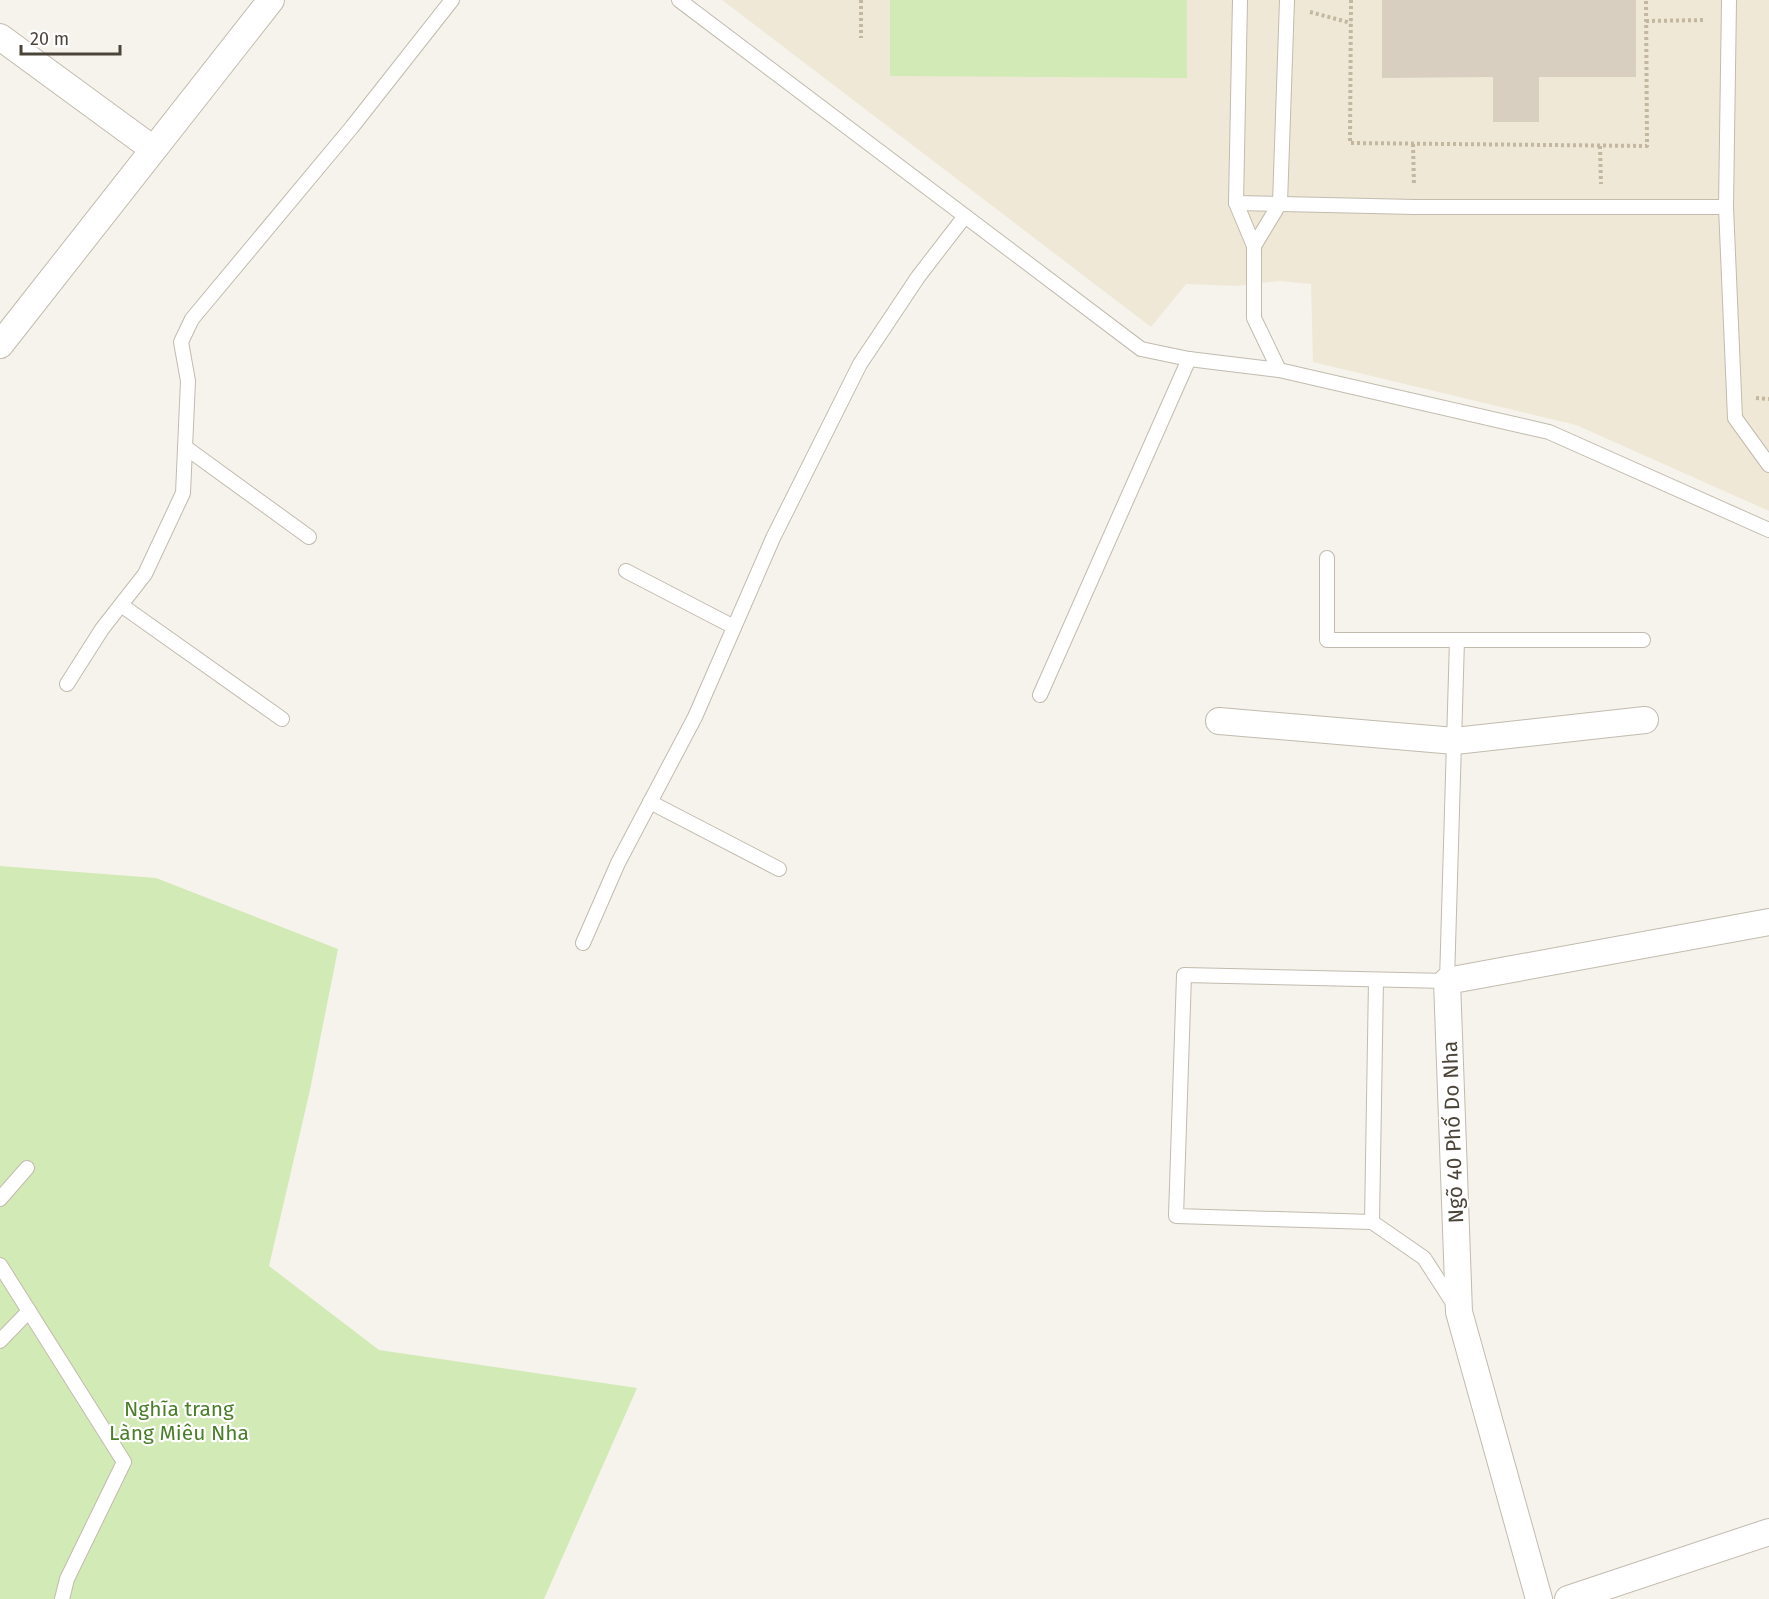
<svg xmlns="http://www.w3.org/2000/svg" width="1769" height="1599" viewBox="0 0 1769 1599" font-family="'Fira Sans',sans-serif">
  <style>
    .education { fill: #efe8d6 }
    .green { fill: #d2eab5 }
    .building { fill: #d8cfc1 }
    .lines { fill: none; stroke-linecap: round; stroke-linejoin: round }
    .lane-casing { stroke: #c2bbae; stroke-width: 16 }
    .street-casing { stroke: #c2bbae; stroke-width: 28 }
    .path { stroke: #c4b79f; stroke-width: 4; stroke-dasharray: 3 3; stroke-linecap: butt }
    .lane { stroke: #fff; stroke-width: 14 }
    .street { stroke: #fff; stroke-width: 26 }
    .labels { text-anchor: middle; stroke-width: 4.5; stroke-linejoin: round; paint-order: stroke }
    .street-label { font-size: 21px; fill: #4b4439; stroke: #fff }
    .park-label { font-size: 21px; fill: #4a7f2a; stroke: #fff }
  </style>
  <rect width="100%" height="100%" fill="#f6f3ec"/>
  <!-- education -->
  <path class="education" d="M722 0H1769V511L1576 425 1313 362 1311 284 1279 281 1236 286 1186 284 1151 327Z"/>
  <!-- green -->
  <g class="green">
    <path d="M890 0H1187V78L890 76Z"/>
    <path d="M0 866 156 878 338 949 310 1090 269 1266 379 1350 637 1388 544 1599H0Z"/>
  </g>
  <!-- building -->
  <path class="building" d="M1382 0H1636V77H1539V122H1493V77L1382 78Z"/>
  <g class="lines">
    <defs>
      <g id="lane">
        <path d="M679 0 1141 349 1189 359 1279 370 1549 432 1769 530"/>
        <path d="M1240 0 1236 203 1254 246V318L1279 370"/>
        <path d="M1729 0 1726 207 1735 418 1769 465"/>
        <path d="M1236 203 1415 207H1726"/>
        <path d="M1254 246 1280 203 1287 0"/>
        <path d="M185 447 309 537"/>
        <path d="M1327 558V640H1643"/>
        <path d="M626 571 734 627"/>
        <path d="M121 605 282 719"/>
        <path d="M67 684 102 629 145 574 183 493 188 381 181 342 192 319 352 127 452 0"/>
        <path d="M1040 695 1189 359"/>
        <path d="M650 802 779 869"/>
        <path d="M583 943 618 863 695 717 773 538 860 364 918 277 965 216"/>
        <path d="M0 1199 27 1168"/>
        <path d="M1372 1222 1376 980"/>
        <path d="M0 1265 124 1462 67 1579 62 1599"/>
        <path d="M1455 1306 1424 1258 1372 1222 1176 1216 1184 975 1447 981 1457 640"/>
        <path d="M0 1341 29 1311"/>
      </g>
      <g id="street">
        <path d="M0 37 153 149"/>
        <path d="M0 345 271 0"/>
        <path d="M1219 721 1455 741 1645 720"/>
        <path d="M1539 1599 1459 1312 1447 981 1769 922"/>
        <path d="M1568 1599 1769 1532"/>
      </g>
    </defs>
    <!-- lane casing -->
    <use href="#lane" class="lane-casing"/>
    <!-- street casing -->
    <use href="#street" class="street-casing"/>
    <!-- path -->
    <g class="path">
      <path d="M861 0V38"/>
      <path d="M1351 0 1350 143 1647 146 1646 0"/>
      <path d="M1310 12 1351 23"/>
      <path d="M1646 21 1706 20"/>
      <path d="M1413 144 1414 185"/>
      <path d="M1600 146 1601 184"/>
      <path d="M1756 398 1769 399"/>
    </g>
    <!-- lane -->
    <use href="#lane" class="lane"/>
    <!-- street -->
    <use href="#street" class="street"/>
  </g>
  <g class="labels">
    <!-- street labels -->
    <g class="street-label">
      <text transform="translate(1453 1132) rotate(-92)" y="7">Ngõ 40 Phố Do Nha</text>
    </g>
    <!-- park labels -->
    <g class="park-label">
      <text x="179" y="1416">Nghĩa trang<tspan x="179" dy="24">Làng Miêu Nha</tspan></text>
    </g>
  </g>
  <!-- scale -->
  <path d="M21 45v9h99v-9" fill="none" stroke="#4b4439" stroke-width="3"/>
  <text x="30" y="45" font-size="18" fill="#4b4439" stroke="#ffffff" stroke-width="4.5" paint-order="stroke">20 m</text>
</svg>
